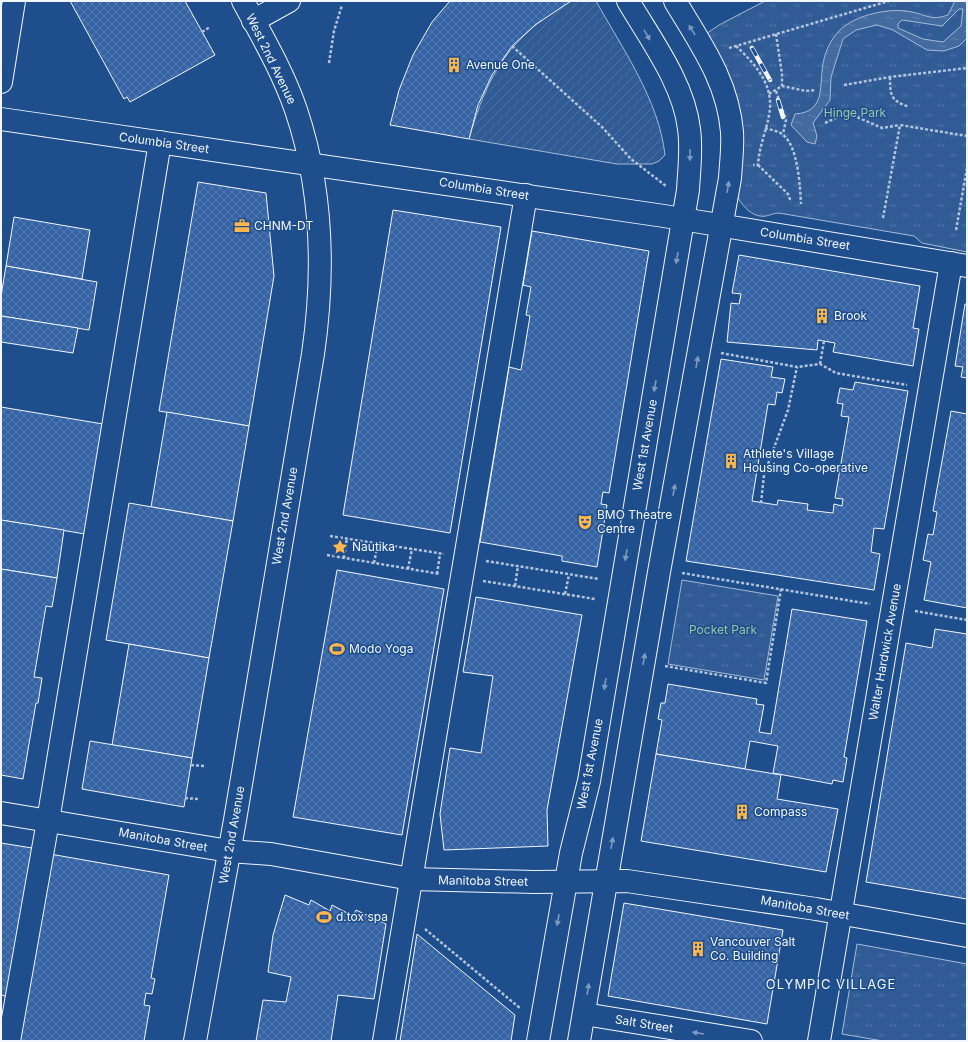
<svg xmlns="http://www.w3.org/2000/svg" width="968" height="1042" viewBox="0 0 968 1042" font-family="Inter,sans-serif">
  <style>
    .park { fill: url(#park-tufts); stroke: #a8bbd7 }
    .garden { fill: url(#garden-furrows); stroke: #a8bbd7 }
    .water { fill: url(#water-ripples); stroke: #a8bbd7; fill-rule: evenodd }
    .building { fill: url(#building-cross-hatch); stroke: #f2f6ff }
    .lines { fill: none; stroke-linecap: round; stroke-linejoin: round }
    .minor-casing { stroke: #f2f6ff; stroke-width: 24 }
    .major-casing { stroke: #f2f6ff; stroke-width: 24 }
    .path { stroke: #b3c4dc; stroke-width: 2.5; stroke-dasharray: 3 2; stroke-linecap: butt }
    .minor { stroke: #1f4e8c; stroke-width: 22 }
    .major { stroke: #1f4e8c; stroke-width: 22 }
    .rail-casing { stroke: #f2f6ff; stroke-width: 4.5 }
    .rail { stroke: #1f4e8c; stroke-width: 3; stroke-dasharray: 9; stroke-linecap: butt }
    .oneway { fill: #7e9ac0 }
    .labels { text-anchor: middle; stroke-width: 3; stroke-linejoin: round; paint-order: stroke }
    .street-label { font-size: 12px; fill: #f2f6ff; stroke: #1f4e8c }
    .poi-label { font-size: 12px; fill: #f2f6ff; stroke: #1f4e8c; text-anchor: start }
    .park-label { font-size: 12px; fill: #97c8a6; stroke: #1f4e8c }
    .neighbourhood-label { font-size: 13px; letter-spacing: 1px; fill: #f2f6ff; stroke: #1f4e8c }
  </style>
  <defs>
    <pattern id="park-tufts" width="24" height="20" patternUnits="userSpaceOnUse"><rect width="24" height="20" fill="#305b95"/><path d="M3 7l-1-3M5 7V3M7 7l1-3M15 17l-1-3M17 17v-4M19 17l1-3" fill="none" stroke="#4e73a5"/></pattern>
    <pattern id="garden-furrows" width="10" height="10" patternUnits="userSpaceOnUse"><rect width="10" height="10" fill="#305b95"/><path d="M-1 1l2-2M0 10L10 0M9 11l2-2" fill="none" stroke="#4e73a5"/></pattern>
    <pattern id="water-ripples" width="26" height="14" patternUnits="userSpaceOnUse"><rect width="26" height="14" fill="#446ba0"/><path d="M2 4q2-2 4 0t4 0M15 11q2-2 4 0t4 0" fill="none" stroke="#5f81ae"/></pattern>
    <pattern id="building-cross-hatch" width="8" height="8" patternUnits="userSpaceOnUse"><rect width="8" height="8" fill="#3563a3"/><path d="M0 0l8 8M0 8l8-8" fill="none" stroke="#537ab1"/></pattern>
  </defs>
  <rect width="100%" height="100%" fill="#1f4e8c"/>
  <!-- park -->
  <g class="park">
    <path d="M765 1H967V252L922 243 914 236 779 213C774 213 771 215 766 216 754 218 744 208 738 198L706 34 719 25Z"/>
    <path d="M682 580 778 596 764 680 668 664Z"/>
    <path d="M857 944 967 964V1041H883L842 1034Z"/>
  </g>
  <!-- garden -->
  <path class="garden" d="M571 1H596C622 48 659 100 665 155L659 161 652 164H617L469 139C487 74 511 35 571 1Z"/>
  <!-- water -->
  <path class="water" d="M955 1H967V38L959 46 944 51 927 50 893 30 877 25 856 30 843 39 831 77 830 100 813 123 817 136 815 144 807 142 791 125 795 114C828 112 818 83 824 59 826 50 831 40 838 32 853 15 890 7 912 12 927 15 931 21 948 15ZM959 9H963L961 26 943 42 923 39 898 28V24L902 20 942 26Z"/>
  <!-- building -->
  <g class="building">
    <path d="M70 1H185L215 55 130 102 127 97 124 99Z"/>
    <path d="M450 1H571L535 25 512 46 492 75 478 105 469 139 390 125 399 90 413 55 432 22Z"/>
    <path d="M198 182 266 193 274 276 249 426 159 411Z"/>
    <path d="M393 210 501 227 450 533 343 515Z"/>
    <path d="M14 217 90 230 82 279 6 266Z"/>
    <path d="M532 231 649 251 609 493 603 492 601 504 607 505 597 567 562 561V556L480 542 509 367 521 370 530 316 526 315 531 287 523 285Z"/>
    <path d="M739 255 920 286 913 328 919 329 913 366 833 352 835 343 818 340 817 350 727 342 731 303 739 304 741 294 732 293Z"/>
    <path d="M6 266 97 282 89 330 1 316V296Z"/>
    <path d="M965 304H967V378L961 377 963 367 955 366Z"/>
    <path d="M1 316 78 328 73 353 1 342Z"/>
    <path d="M721 359 773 367 771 377 785 379 782 393 777 392 775 405 768 404 752 501 777 505 778 500 808 504 807 510 833 513 834 504 842 506 843 499 835 498 849 417 841 416 843 404 837 403 840 388 853 390 855 382 908 391 884 529 874 528 871 552 880 554 874 590 686 561Z"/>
    <path d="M1 407 103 424 85 534 1 520Z"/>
    <path d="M951 411 967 414V608L924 600 931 562 923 560 928 534 933 535 937 512 933 511Z"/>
    <path d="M167 412 249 426 233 521 151 507Z"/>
    <path d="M129 503 233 521 209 658 106 640Z"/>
    <path d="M1 520 64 530 57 578 1 569Z"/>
    <path d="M1 569 57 578 52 607 46 606 34 677 42 678 38 703H36L23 779 1 775Z"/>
    <path d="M337 570 444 589 402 835 293 817Z"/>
    <path d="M476 597 582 615 547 810 548 846 444 850 440 814 450 748 481 753 493 676 463 672Z"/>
    <path d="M792 609 867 621 844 757 847 758 843 782 833 780 832 784 773 773 778 746 750 741 745 769 656 754 662 720 658 719 661 703H665L668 684 757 699 756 704 764 705 759 732 771 734Z"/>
    <path d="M935 629 967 634V899L866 882 906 643 932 648Z"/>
    <path d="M129 644 209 658 192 758 112 745Z"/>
    <path d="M90 741 192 758 184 807 82 789Z"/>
    <path d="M656 754 781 775 777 799 838 809 826 872 641 841Z"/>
    <path d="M1 843 32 848 8 997 1 995Z"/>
    <path d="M50 854 169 875 151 978 155 979 152 994 146 993 144 1005 150 1006 144 1041H20Z"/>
    <path d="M285 895 309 905 311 900 330 911 332 905 353 916 356 910 386 924 374 999 338 995 331 1041H256L263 1000 286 1002 291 977 268 972 273 935Z"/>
    <path d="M624 903 783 930 767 1024 608 996Z"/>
    <path d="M417 934 515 1015 511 1041H400Z"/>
  </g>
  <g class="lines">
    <defs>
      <g id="minor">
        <path d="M253 21 289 1"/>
        <path d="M1 82 14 1"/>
        <path d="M1 119 664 216 967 266"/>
        <path d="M1 813 229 851 271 854 411 879 534 882 627 881 816 909 967 936"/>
        <path d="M584 1014 751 1041"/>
        <path d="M9 1041 48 821 160 142"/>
        <path d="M384 1041 526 195"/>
        <path d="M538 1041 571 853 589 781 688 190C689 170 692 150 689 129 684 84 651 40 628 1"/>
        <path d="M579 1041 659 572 730 178C731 162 733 147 732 132 728 81 700 43 675 1"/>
        <path d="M819 1041 951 263"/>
      </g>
      <path id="major" d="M195 1041 235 820 313 354C325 271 323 190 296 110 283 72 262 36 243 1"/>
    </defs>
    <!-- minor casing -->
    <use href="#minor" class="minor-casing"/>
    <!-- major casing -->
    <use href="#major" class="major-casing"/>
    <!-- path -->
    <g class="path">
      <path d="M202 32 210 27"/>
      <path d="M776 34 782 74V86"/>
      <path d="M512 46 602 127 631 159 666 186"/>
      <path d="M736 46C753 62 772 82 770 108 768 128 759 145 758 165H753"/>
      <path d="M729 48 889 1"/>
      <path d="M329 63 334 31 342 5"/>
      <path d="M890 77C890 97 891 100 909 107"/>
      <path d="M844 85 890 77 967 68"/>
      <path d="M776 91 786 120 783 134"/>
      <path d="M769 94 782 86 806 91 816 90"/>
      <path d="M825 123 844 114H850L882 128 900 125"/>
      <path d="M765 128C771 130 779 131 783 135 798 146 800 186 801 204"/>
      <path d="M758 165 788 194 791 202"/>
      <path d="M883 218 900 125 967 136"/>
      <path d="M956 230 967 168"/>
      <path d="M721 353 797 367 820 364 836 373 907 385"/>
      <path d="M820 364 824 341"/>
      <path d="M761 503 764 475 788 410 797 367"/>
      <path d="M330 536 444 554"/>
      <path d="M327 555 440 574"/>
      <path d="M344 558 347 538"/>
      <path d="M486 561 599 579"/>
      <path d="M374 563 378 543"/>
      <path d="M408 569 412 549"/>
      <path d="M682 573 870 604"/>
      <path d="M437 574 440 554"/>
      <path d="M483 581 595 599"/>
      <path d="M515 586 518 566"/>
      <path d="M565 594 569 575"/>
      <path d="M915 611 967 620"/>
      <path d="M665 666 766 683 781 589"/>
      <path d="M191 765 204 766"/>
      <path d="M185 798 198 799"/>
      <path d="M425 929 521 1009"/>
    </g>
    <!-- minor -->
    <use href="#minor" class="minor"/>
    <!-- major -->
    <use href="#major" class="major"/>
    <defs>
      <g id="rail">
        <path d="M752 48 770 80"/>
        <path d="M778 100 783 117"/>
      </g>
    </defs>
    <!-- rail casing -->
    <use href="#rail" class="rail-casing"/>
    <!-- rail -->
    <use href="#rail" class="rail"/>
  </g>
  <!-- one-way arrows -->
  <defs><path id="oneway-solid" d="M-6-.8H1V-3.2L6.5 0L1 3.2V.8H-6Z"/></defs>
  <g class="oneway">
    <use href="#oneway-solid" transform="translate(692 30) rotate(-122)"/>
    <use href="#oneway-solid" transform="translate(647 35) rotate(60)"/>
    <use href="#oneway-solid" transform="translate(690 155) rotate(91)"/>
    <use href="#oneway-solid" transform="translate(728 187) rotate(-80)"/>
    <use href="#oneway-solid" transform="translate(677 258) rotate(100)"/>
    <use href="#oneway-solid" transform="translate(697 362) rotate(-80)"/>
    <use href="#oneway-solid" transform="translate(655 386) rotate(100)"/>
    <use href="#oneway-solid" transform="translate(674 490) rotate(-80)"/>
    <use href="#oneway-solid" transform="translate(626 555) rotate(100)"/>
    <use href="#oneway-solid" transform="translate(644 659) rotate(-80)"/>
    <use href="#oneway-solid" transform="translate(605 684) rotate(99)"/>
    <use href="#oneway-solid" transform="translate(612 843) rotate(-80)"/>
    <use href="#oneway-solid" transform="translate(558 920) rotate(100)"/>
    <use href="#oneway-solid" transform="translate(588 989) rotate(-81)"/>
    <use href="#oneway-solid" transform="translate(698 1033) rotate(-171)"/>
  </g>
  <!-- icons -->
  <defs>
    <symbol id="building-bare" viewBox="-9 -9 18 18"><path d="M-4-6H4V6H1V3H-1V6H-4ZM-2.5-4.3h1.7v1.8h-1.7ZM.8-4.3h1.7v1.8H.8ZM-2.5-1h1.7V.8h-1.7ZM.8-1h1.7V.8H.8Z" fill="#ffb74d" stroke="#1f4e8c" stroke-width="2.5" paint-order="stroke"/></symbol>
    <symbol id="office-bare" viewBox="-9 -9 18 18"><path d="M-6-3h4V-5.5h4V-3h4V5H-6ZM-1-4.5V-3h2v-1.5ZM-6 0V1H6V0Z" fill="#ffb74d" stroke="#1f4e8c" stroke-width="2.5" paint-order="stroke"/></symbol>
    <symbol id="theatre-bare" viewBox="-9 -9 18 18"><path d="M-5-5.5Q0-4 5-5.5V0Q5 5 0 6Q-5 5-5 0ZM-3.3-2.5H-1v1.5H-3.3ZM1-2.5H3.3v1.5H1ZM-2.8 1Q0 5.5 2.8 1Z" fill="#ffb74d" stroke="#1f4e8c" stroke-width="2.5" paint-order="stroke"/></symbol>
    <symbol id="sight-bare" viewBox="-9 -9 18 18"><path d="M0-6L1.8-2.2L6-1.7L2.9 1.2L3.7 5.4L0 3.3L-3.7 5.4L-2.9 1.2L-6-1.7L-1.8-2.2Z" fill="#ffb74d" stroke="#1f4e8c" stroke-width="2.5" paint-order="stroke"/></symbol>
    <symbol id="stadium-bare" viewBox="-9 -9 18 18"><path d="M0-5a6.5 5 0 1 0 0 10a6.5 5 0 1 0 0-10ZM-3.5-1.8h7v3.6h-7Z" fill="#ffb74d" stroke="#1f4e8c" stroke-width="2.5" paint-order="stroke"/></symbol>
  </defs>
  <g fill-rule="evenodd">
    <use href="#building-bare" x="443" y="54" width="22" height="22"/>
    <use href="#office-bare" x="231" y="215" width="22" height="22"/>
    <use href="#building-bare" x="811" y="305" width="22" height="22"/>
    <use href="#building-bare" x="720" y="450" width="22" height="22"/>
    <use href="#theatre-bare" x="574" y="511" width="22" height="22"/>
    <use href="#sight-bare" x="329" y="536" width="22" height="22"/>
    <use href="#stadium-bare" x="326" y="638" width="22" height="22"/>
    <use href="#building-bare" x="731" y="801" width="22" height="22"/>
    <use href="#stadium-bare" x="313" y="906" width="22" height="22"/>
    <use href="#building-bare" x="687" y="938" width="22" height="22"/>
  </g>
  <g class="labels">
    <!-- street labels -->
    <g class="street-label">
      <text transform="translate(271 59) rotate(64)" y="4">West 2nd Avenue</text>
      <text transform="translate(164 143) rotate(8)" y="4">Columbia Street</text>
      <text transform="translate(484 189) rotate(9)" y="4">Columbia Street</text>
      <text transform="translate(805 239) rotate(9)" y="4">Columbia Street</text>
      <text transform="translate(645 445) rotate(-80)" y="4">West 1st Avenue</text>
      <text transform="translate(285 516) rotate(-80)" y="4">West 2nd Avenue</text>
      <text transform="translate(885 652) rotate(-80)" y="4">Walter Hardwick Avenue</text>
      <text transform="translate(590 764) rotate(-79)" y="4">West 1st Avenue</text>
      <text transform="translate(232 835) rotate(-80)" y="4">West 2nd Avenue</text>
      <text transform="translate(163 840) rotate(10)" y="4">Manitoba Street</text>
      <text transform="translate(483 881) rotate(1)" y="4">Manitoba Street</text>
      <text transform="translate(805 908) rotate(10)" y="4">Manitoba Street</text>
      <text transform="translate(644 1024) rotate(9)" y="4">Salt Street</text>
    </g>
    <!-- poi labels -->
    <g class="poi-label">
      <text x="466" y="69">Avenue One</text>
      <text x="254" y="230">CHNM-DT</text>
      <text x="834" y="320">Brook</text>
      <text x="743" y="458">Athlete's Village<tspan x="743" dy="14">Housing Co-operative</tspan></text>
      <text x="597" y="519">BMO Theatre<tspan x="597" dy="14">Centre</tspan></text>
      <text x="352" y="551">Nautika</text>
      <text x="349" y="653">Modo Yoga</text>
      <text x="754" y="816">Compass</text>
      <text x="336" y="921">d.tox spa</text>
      <text x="710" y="946">Vancouver Salt<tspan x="710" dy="14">Co. Building</tspan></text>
    </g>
    <!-- park labels -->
    <g class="park-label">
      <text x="855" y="117">Hinge Park</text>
      <text x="723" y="634">Pocket Park</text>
    </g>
    <!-- neighbourhood labels -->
    <g class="neighbourhood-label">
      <text x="831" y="989">OLYMPIC VILLAGE</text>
    </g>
  </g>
  <!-- border -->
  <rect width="968" height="1042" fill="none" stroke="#f2f6ff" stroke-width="4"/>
</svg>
